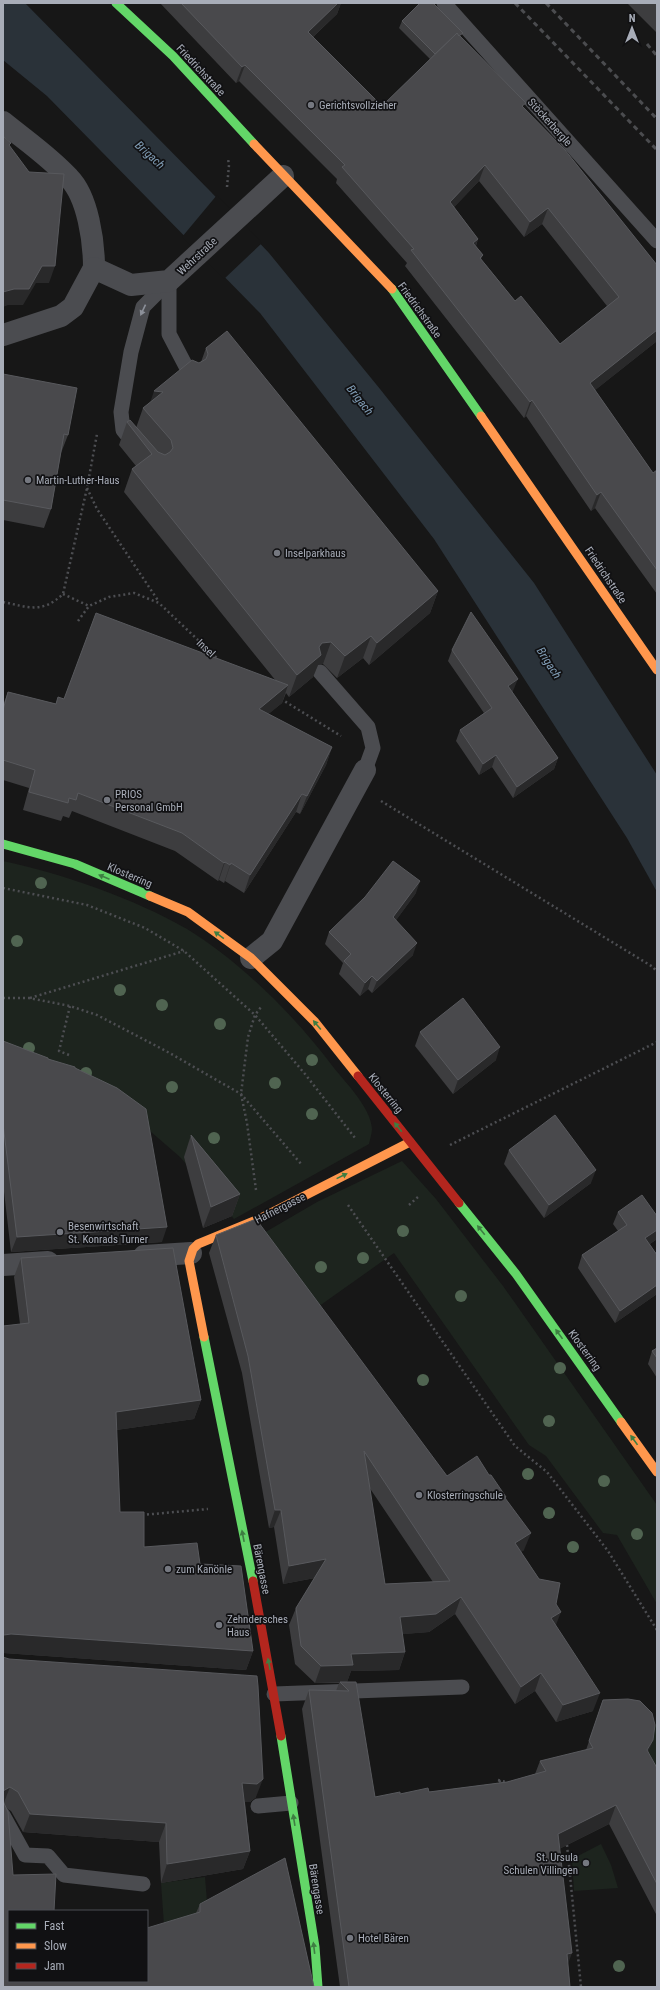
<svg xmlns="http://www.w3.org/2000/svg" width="660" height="1990" viewBox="0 0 660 1990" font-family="'Roboto Condensed',sans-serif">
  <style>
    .green { fill: #1d241e }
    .water { fill: #2a3239 }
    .pier { fill: #171717 }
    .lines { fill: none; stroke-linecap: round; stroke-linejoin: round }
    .path { stroke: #4d4e52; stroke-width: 2.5; stroke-dasharray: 2 3; stroke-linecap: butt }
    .lane { stroke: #4b4c50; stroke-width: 15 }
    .street { stroke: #4b4c50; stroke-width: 22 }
    .fast { stroke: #63d668; stroke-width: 9 }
    .slow { stroke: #ff974d; stroke-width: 9 }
    .jam { stroke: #b3261e; stroke-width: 9 }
    .rail { stroke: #4b4c4f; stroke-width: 3; stroke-dasharray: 5 4; stroke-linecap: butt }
    .tree { fill: #506451 }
    .wall { fill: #3d3d3f; fill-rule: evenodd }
    .shaded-wall { fill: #29292a }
    .building { fill: #49494c; stroke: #58595d; fill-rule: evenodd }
    .oneway { fill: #8c9099 }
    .oneway2 { fill: #3e7d42 }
    .poi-dot { fill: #757880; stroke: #111113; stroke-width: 1.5 }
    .labels { text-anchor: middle; stroke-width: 3.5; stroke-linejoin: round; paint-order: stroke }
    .street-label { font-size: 11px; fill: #a8adb8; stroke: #111113 }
    .poi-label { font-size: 11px; fill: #a8adb8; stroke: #111113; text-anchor: start }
    .water-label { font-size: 12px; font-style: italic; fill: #7f9bb3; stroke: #111113 }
  </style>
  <rect width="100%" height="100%" fill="#171717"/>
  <!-- green -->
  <g class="green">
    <path d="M3 861C61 873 135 899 187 929 240 961 297 1018 334 1068 346 1083 371 1108 372 1129 372 1133 370 1139 369 1144L234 1219 180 1157 150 1131 3 1058Z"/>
    <path d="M402 1161 436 1199 503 1286 657 1505V1604L617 1535 603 1533 546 1456 529 1445 394 1253 308 1314 252 1240 317 1202Z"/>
    <path d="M657 1725V1811L646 1759 645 1731Z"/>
    <path d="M601 1844 611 1865 618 1888 574 1891 572 1859Z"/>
    <path d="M205 1877 208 1914 164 1925 161 1883Z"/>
  </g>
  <!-- water -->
  <path class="water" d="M3 3H25L211 192 269 253 380 389 534 583 657 775V892L627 838 434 539 260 313 47 96 3 60Z"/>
  <!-- pier -->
  <path class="pier" d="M217 195 262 243 224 279 182 237Z"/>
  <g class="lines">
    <!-- path -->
    <g class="path">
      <path d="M227 187 229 165 228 159"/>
      <path d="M87 488 97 509 159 602"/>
      <path d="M63 594 89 606"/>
      <path d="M3 602C28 607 42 614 63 594L87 488 97 434"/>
      <path d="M78 621 89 606 109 597 134 593 159 603 219 660"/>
      <path d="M281 699 341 736"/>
      <path d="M381 801 653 967 657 972"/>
      <path d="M3 888 87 905 145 928 184 951 255 1015 305 1074 355 1138"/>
      <path d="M3 998H29L70 1006 97 1015 166 1051 241 1094 302 1165"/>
      <path d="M30 998 184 951"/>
      <path d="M69 1055 59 1051 70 1006"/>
      <path d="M450 1145 657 1042"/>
      <path d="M256 1190 247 1123 241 1094 248 1037 255 1015 261 1007"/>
      <path d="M348 1205 515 1446 547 1472 608 1551 657 1630"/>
      <path d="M409 1205 419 1196"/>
      <path d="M142 1515 208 1509"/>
      <path d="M498 1780 539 1790 537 1808Z"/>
      <path d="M567 1845 581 1987"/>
    </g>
    <!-- lane -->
    <g class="lane">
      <path d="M444 3 657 241"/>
      <path d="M169 281V334L191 376"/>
      <path d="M136 446 123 430 121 412 131 352 143 307 169 281"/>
      <path d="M320 672 368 727 373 748 365 770"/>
      <path d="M274 1694 462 1687"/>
      <path d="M258 1806 291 1803"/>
      <path d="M3 1815 25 1855 48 1856 64 1875 143 1884"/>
    </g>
    <!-- street -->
    <g class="street">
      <path d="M3 122C25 140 50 157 69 178 88 197 94 242 94 268"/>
      <path d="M3 335 61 316 73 307 94 268 131 285 169 281 283 176"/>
      <path d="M251 958 272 941 365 770"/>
      <path d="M144 1256 191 1253"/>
      <path d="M3 1265 48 1262"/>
    </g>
    <!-- fast -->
    <g class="fast">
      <path d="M116 3 173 56 254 144"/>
      <path d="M392 289 481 416"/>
      <path d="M3 844 75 864 150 896"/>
      <path d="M459 1203 516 1274 621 1422"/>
      <path d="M204 1337 253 1581"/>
      <path d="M281 1736 315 1947 318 1987"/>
    </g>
    <!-- slow -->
    <g class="slow">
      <path d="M254 144 392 289"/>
      <path d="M481 416 657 670"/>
      <path d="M150 896 188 912 251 958 315 1022 358 1076"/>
      <path d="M204 1337 189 1261 193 1249 198 1244 261 1218 410 1142"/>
      <path d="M621 1422 657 1472"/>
    </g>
    <!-- jam -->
    <g class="jam">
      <path d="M358 1076 459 1203"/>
      <path d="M253 1581 281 1736"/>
    </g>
    <!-- rail -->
    <g class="rail">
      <path d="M515 3 657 150"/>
      <path d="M546 3 657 119"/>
      <path d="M647 44 657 56"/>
    </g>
  </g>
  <!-- trees -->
  <g class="tree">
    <circle cx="41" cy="883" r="6"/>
    <circle cx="17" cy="941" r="6"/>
    <circle cx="120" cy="990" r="6"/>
    <circle cx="162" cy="1005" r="6"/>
    <circle cx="220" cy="1024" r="6"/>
    <circle cx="29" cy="1048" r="6"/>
    <circle cx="312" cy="1060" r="6"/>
    <circle cx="86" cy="1073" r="6"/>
    <circle cx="275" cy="1083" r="6"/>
    <circle cx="172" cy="1087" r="6"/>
    <circle cx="312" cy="1114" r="6"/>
    <circle cx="214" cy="1138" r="6"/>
    <circle cx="403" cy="1231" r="6"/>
    <circle cx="363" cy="1258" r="6"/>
    <circle cx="321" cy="1267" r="6"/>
    <circle cx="461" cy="1296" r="6"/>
    <circle cx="560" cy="1368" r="6"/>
    <circle cx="423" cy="1380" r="6"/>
    <circle cx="549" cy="1421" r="6"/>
    <circle cx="528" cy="1474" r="6"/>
    <circle cx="604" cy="1481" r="6"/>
    <circle cx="549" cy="1513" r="6"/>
    <circle cx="637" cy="1534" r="6"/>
    <circle cx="573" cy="1547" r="6"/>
    <circle cx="619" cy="1966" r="6"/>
  </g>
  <!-- wall -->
  <g class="wall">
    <path d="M160 3H341L337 14 313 37 382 106 430 59 399 28 402 21 461 38 524 108 657 265V341L595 390 653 473 657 470V594L595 508 591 511 526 416 524 418 405 266 407 263 336 183 337 179 239 81 236 83ZM479 181 524 237 542 224 607 306 560 344 515 301 481 259 483 255 476 246 478 239 454 207Z"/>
    <path d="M627 3H657V33Z"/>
    <path d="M206 348 438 591 430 613 369 665 363 658 337 678 323 664 318 665 313 677 289 697 286 693 282 703 268 714 332 747 326 765 300 814 296 812 244 893 225 881 224 883 219 880 218 881 175 851 72 811 69 818 63 816 61 821 23 810 29 788 3 780V705L8 692 56 704 64 699 276 681 124 492 132 469 136 466 119 445 127 422 136 428 143 408 199 363 201 362Z"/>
    <path d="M3 374 68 435 61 453 51 509 44 528 3 520Z"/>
    <path d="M452 650 513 691 512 692 558 758 554 769 513 798 492 767 479 775 456 741 460 730 484 713 448 661Z"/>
    <path d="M416 893 396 920 413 955 372 993 368 989 360 996 339 974 343 963 325 944 329 932Z"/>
    <path d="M420 1032 496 1060 453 1094 415 1046Z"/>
    <path d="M3 1041 48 1059 75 1068 162 1242 11 1252 3 1183Z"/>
    <path d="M191 1135 240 1194 232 1216 203 1228 184 1157Z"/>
    <path d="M509 1150 591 1183 544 1218 504 1164Z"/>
    <path d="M618 1212 657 1216V1239L650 1244 657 1255V1294L615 1323 578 1268 582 1255 618 1231 613 1224Z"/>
    <path d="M216 1235 447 1476 489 1475 506 1497 505 1499 524 1550 521 1552 556 1604V1626L593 1711 556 1722 535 1691 515 1704 455 1614 429 1632 402 1634 405 1652 399 1670 351 1671 347 1682 375 1797 429 1792 507 1782 535 1774 540 1761 586 1750 603 1700 648 1753 657 1768V1916L609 1824 559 1849 568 1964 570 1987H340L302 1709 309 1690 336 1691 339 1683H315L295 1664 289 1625 296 1608 315 1578 283 1584 274 1527 269 1528 242 1373 209 1253ZM369 1487 433 1582 385 1584Z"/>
    <path d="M21 1258 201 1400 194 1419 116 1430 120 1512 144 1547 200 1564 253 1651 246 1670 4 1653 20 1324 14 1277Z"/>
    <path d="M657 1348V1378L648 1364 652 1351Z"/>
    <path d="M3 1657 256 1797 250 1802H245L250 1851 243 1869 161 1883 159 1842 23 1832 11 1811 6 1808 9 1981 196 1913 200 1904 314 1987H3Z"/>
  </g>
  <!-- shaded-wall -->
  <g class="shaded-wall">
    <path d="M338 3H341L337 14 302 47 308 32Z"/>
    <path d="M245 65 239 81 236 83 242 67Z"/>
    <path d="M485 165 479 181 444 218 450 202Z"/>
    <path d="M548 208 542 224 524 237 530 222Z"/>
    <path d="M478 239 472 255 473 243Z"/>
    <path d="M42 266H55L49 283H36L23 305H8L3 307V292Z"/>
    <path d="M657 330V341L584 399 590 383Z"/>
    <path d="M154 391 163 392 147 412Z"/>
    <path d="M532 400 526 416 524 418 530 402Z"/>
    <path d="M601 492 595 508 591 511 597 495Z"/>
    <path d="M438 591 430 613 369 665 377 643Z"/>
    <path d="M371 636 363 658 337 678 345 656Z"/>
    <path d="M331 642 323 664 318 665 313 677 289 697 297 675 322 643Z"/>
    <path d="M518 679 513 691 504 697 508 686Z"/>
    <path d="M288 685 282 703 253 727 259 709Z"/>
    <path d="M332 747 326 765 300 814 307 796Z"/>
    <path d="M496 755 492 767 479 775 483 764Z"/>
    <path d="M558 758 554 769 513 798 517 787Z"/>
    <path d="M302 794 296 812 244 893 250 875Z"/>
    <path d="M225 862 219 880 218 881 224 863Z"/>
    <path d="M231 863 225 881 224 883 230 865Z"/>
    <path d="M420 881 416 893 389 930 393 917Z"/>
    <path d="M417 943 413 955 372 993 377 981Z"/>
    <path d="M372 976 368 989 360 996 365 983Z"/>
    <path d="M500 1047 496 1060 453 1094 458 1080Z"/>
    <path d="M596 1170 591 1183 544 1218 549 1205Z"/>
    <path d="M240 1194 232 1216 203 1228 211 1207Z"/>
    <path d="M167 1227 162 1242 11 1252 17 1237Z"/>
    <path d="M657 1230V1239L641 1250 645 1238Z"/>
    <path d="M657 1285V1294L615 1323 620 1311Z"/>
    <path d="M201 1400 194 1419 109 1431 116 1412Z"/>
    <path d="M275 1510H281L274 1527 269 1528Z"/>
    <path d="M531 1533 524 1550 509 1561 515 1543Z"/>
    <path d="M326 1559 320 1577 283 1584 289 1566Z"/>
    <path d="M461 1597 455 1614 429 1632 394 1635 400 1617Z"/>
    <path d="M561 1612 554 1630 551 1618Z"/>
    <path d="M11 1634 253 1651 246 1670 3 1653V1636L4 1635Z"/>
    <path d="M405 1652 399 1670 351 1671 347 1682 315 1683 321 1666 351 1654Z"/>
    <path d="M541 1673 535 1691 515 1704 521 1687Z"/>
    <path d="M600 1693 593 1711 556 1722 563 1705Z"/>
    <path d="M653 1740 646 1759 647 1750Z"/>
    <path d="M263 1779 256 1797 250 1802H236L242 1783Z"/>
    <path d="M10 1787 3 1805V1791Z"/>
    <path d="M616 1805 609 1824 551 1853 558 1834Z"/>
    <path d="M30 1814 166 1823 159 1842 23 1832Z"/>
    <path d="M250 1851 243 1869 161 1883 167 1864Z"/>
    <path d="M572 1953 565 1972 567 1954Z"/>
  </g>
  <!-- building -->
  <g class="building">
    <path d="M181 3H338L308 32 382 106 457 33 526 103 522 106 565 150 657 265V330L590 383 653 473 657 470V570L601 492 597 495 532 400 530 402 411 250 414 249 342 167 345 165 245 65 242 67ZM485 165 530 222 548 208 619 297 560 344 521 296 515 301 480 258 483 255 473 243 478 239 450 202Z"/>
    <path d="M420 3H433L463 33 459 36 457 33 435 54 402 21Z"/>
    <path d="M3 136 11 143 9 145 29 172 64 174 55 266H42L29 289H14L3 292Z"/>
    <path d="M227 331 438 591 377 643 371 636 345 656 331 642 322 643 319 647 321 655 297 675 132 469 152 454 127 422 130 420 158 452 165 455 170 452 173 448 171 440 143 408 163 392 154 391 192 360 199 363 206 359 208 354 206 348Z"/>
    <path d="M3 374 77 388 68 435 64 434 51 509 3 500Z"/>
    <path d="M471 612 518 679 508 686 558 758 517 787 496 755 483 764 460 730 492 708 452 650Z"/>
    <path d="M96 613 288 685 259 709 332 747 307 796 302 794 250 875 231 863 230 865 225 862 224 863 182 833 78 793 76 800 69 798 68 803 29 792 35 770 3 760V710L8 692 56 704 58 697 64 699Z"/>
    <path d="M393 861 420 881 393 917 417 943 377 981 372 976 365 983 344 961 351 954 329 932 365 897Z"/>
    <path d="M463 998 500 1047 458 1080 420 1032Z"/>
    <path d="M3 1041 48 1058V1059L75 1067V1068L117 1088 146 1109 167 1227 17 1237 3 1124Z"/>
    <path d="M555 1115 596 1170 549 1205 509 1150Z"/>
    <path d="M191 1135 240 1194 211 1207Z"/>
    <path d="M642 1195 657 1216V1230L645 1238 657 1255V1285L620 1311 582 1255 627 1225 618 1212Z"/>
    <path d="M256 1219 447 1476 477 1456 489 1475H491L506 1497 505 1498 531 1533 515 1543 539 1579 560 1583 556 1604 561 1612 551 1618 600 1693 563 1705 541 1673 521 1687 461 1597 436 1614 400 1617 405 1652 351 1654 353 1665 321 1666 301 1646 296 1608 326 1559 289 1566 281 1510H275L248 1356 216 1235ZM364 1451 450 1581 385 1584Z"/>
    <path d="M173 1248 201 1400 116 1412 120 1512H144V1547L197 1543 200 1564 241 1566 253 1651 11 1634 4 1635 3 1636V1326L29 1323 21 1258Z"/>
    <path d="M657 1348V1358L652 1351Z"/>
    <path d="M3 1657 9 1659 257 1676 258 1686 263 1779 257 1784 242 1783 250 1851 167 1864 166 1823 30 1814 18 1792 10 1787 3 1791Z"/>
    <path d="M340 1682H356L375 1797 400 1792V1794L428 1788 429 1792 507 1782 546 1771 540 1761 593 1748 589 1741 603 1700 628 1699 640 1701 652 1713 655 1725 653 1740 647 1750 657 1768V1884L616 1805 558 1834 572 1953 567 1954 570 1987H349L309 1690 349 1691Z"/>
    <path d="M3 1801 8 1812 13 1875 56 1874 54 1911H9V1981H147V1928L200 1912V1904L285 1858 314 1987H3Z"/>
  </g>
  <!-- one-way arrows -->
  <defs><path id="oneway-solid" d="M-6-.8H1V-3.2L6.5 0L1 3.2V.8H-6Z"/></defs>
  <use class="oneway" href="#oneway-solid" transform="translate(143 310) rotate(115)"/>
  <g class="oneway2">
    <use href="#oneway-solid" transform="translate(104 877) rotate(-157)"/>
    <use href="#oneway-solid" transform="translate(219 935) rotate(-144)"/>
    <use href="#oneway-solid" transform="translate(317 1025) rotate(-130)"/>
    <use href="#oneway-solid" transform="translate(398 1127) rotate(-129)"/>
    <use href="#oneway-solid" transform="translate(342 1176) rotate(-26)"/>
    <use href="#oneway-solid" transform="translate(481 1230) rotate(-129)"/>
    <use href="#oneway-solid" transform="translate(559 1334) rotate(-126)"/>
    <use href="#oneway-solid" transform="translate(634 1440) rotate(-126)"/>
    <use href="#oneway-solid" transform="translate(243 1536) rotate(-101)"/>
    <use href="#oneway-solid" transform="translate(269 1664) rotate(-101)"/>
    <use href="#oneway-solid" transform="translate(294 1820) rotate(-99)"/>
    <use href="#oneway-solid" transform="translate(314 1948) rotate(-97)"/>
  </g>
  <!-- markers -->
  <g class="poi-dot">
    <circle cx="311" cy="105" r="4"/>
    <circle cx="28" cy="480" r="4"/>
    <circle cx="277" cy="553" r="4"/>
    <circle cx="107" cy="800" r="4"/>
    <circle cx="60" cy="1232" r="4"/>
    <circle cx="419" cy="1495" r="4"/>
    <circle cx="168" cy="1569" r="4"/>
    <circle cx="219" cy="1625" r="4"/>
    <circle cx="586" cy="1863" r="4"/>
    <circle cx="350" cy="1938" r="4"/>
  </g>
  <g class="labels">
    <!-- street labels -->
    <g class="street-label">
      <text transform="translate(201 70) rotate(47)" y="4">Friedrichstraße</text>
      <text transform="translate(550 122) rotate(48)" y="4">Stöckerbergle</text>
      <text transform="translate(197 256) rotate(-43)" y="4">Wehrstraße</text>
      <text transform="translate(420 310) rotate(54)" y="4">Friedrichstraße</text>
      <text transform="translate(606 575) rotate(56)" y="4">Friedrichstraße</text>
      <text transform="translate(206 648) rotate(44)" y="4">Insel</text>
      <text transform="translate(130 875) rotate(23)" y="4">Klosterring</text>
      <text transform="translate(386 1093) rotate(51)" y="4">Klosterring</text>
      <text transform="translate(280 1208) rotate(-27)" y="4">Hafnergasse</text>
      <text transform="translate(585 1350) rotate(54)" y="4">Klosterring</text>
      <text transform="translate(262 1569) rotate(79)" y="4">Bärengasse</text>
      <text transform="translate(317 1889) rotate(81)" y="4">Bärengasse</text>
    </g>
    <!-- poi labels -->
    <g class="poi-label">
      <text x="319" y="109">Gerichtsvollzieher</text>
      <text x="36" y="484">Martin-Luther-Haus</text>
      <text x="285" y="557">Inselparkhaus</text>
      <text x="115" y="798">PRIOS<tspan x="115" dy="13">Personal GmbH</tspan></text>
      <text x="68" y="1230">Besenwirtschaft<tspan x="68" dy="13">St. Konrads Turner</tspan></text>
      <text x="427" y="1499">Klosterringschule</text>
      <text x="176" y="1573">zum Kanönle</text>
      <text x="227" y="1623">Zehndersches<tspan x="227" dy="13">Haus</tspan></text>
      <text x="578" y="1861" text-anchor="end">St. Ursula<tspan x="578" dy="13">Schulen Villingen</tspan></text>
      <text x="358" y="1942">Hotel Bären</text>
    </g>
    <!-- water labels -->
    <g class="water-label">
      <text transform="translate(150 155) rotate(42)" y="4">Brigach</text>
      <text transform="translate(360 400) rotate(52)" y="4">Brigach</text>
      <text transform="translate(549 663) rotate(57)" y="4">Brigach</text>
    </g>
  </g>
  <!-- border -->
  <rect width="660" height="1990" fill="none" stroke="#a8adb8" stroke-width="8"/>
  <!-- legend -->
  <rect x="8" y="1910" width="140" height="72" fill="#111113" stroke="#4d4f55"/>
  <rect x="16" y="1923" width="20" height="6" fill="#63d668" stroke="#4d4f55"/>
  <text x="44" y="1930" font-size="12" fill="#a8adb8">Fast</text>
  <rect x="16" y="1943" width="20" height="6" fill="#ff974d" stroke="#4d4f55"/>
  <text x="44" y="1950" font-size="12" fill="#a8adb8">Slow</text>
  <rect x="16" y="1963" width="20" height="6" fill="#b3261e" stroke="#4d4f55"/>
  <text x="44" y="1970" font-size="12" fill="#a8adb8">Jam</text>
  <!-- north arrow -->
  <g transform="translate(632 28)" stroke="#111113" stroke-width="3" paint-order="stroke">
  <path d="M0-3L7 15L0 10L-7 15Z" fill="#a8adb8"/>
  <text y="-6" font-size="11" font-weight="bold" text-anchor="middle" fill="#a8adb8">N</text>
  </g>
</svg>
